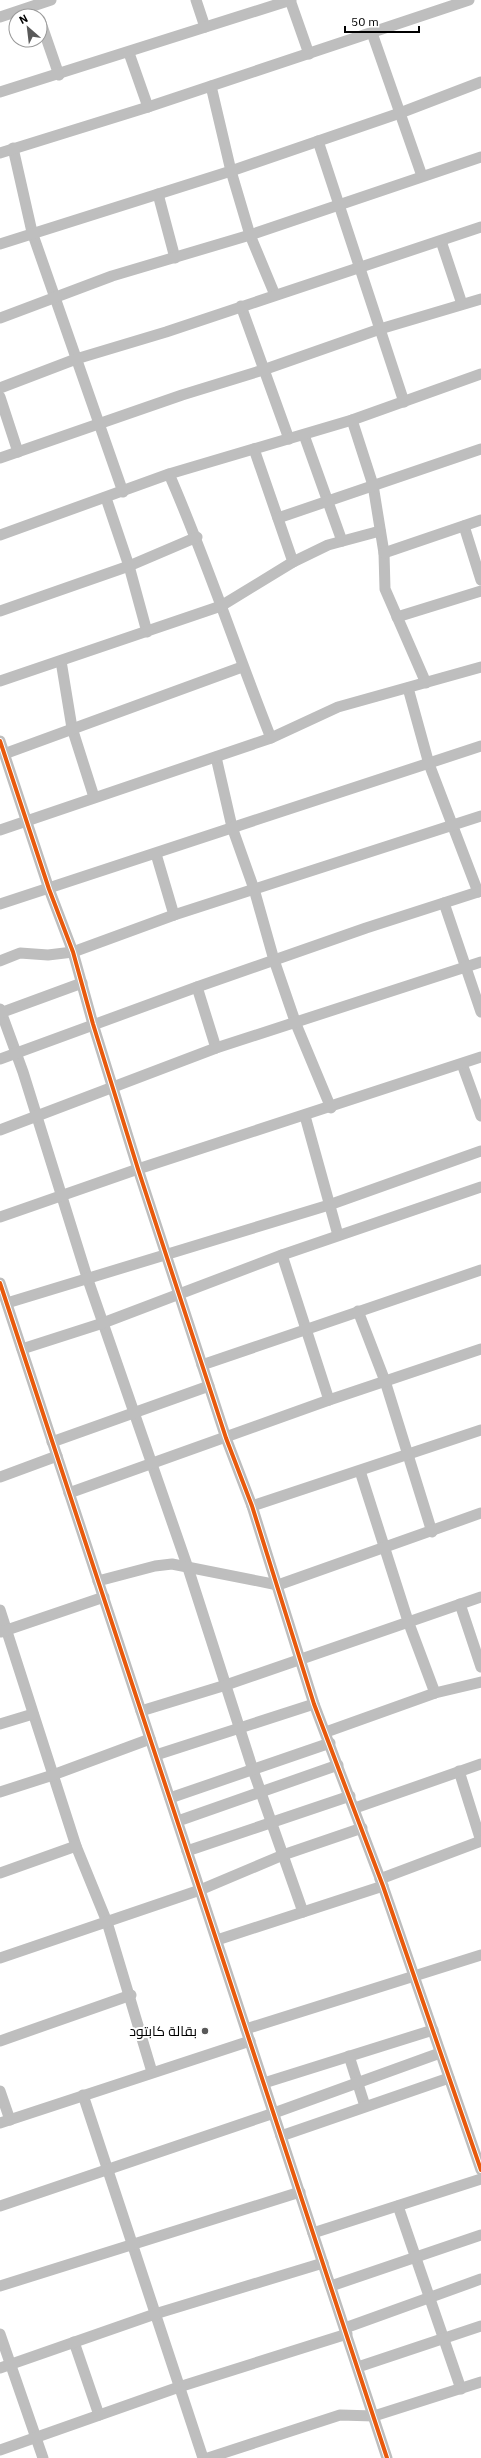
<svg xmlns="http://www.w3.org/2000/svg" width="481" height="2458" viewBox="0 0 481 2458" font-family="'IBM Plex Sans',Cairo,sans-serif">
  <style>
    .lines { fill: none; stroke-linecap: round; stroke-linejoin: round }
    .minor { stroke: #bebebe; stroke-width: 11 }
    .cycleway-casing { stroke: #fff; stroke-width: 6 }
    .cycleway { stroke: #e8590c; stroke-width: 4 }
    .poi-dot { fill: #595959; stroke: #fff; stroke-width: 1.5 }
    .labels { text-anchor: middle; stroke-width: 4; stroke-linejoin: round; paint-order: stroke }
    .poi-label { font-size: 14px; fill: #000; stroke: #fff; text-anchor: end }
  </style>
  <rect width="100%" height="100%" fill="#fff"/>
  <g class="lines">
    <!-- minor -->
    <g class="minor">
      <path d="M196 0 205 27"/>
      <path d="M290 0 309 54"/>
      <path d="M0 17 51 0"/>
      <path d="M40 20 59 75"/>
      <path d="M372 33 422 176"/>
      <path d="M129 53 148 107"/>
      <path d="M211 86 231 171 250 235 275 295"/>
      <path d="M0 92 291 0"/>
      <path d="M318 141 404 402"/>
      <path d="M13 148 32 232 123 492"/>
      <path d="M0 153 148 107 469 0"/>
      <path d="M158 194 175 258"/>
      <path d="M441 241 462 304"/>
      <path d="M0 244 231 171 400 113 481 82"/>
      <path d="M241 306 289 439"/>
      <path d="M0 318 112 276 250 235 481 157"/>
      <path d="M0 388 76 359 166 332 481 227"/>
      <path d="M0 397 18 452"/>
      <path d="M352 420 373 485 384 553 385 589 426 683"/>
      <path d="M304 435 342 541"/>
      <path d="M254 449 293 562"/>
      <path d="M0 458 182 395 263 370 380 329 481 299"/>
      <path d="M169 474C207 561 236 650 271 738"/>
      <path d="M106 498 129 566 147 632"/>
      <path d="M278 518 481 449"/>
      <path d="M464 526 481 580"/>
      <path d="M0 535 169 474 352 420 481 374"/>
      <path d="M384 553 481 520"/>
      <path d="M0 611 129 566 197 537"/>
      <path d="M397 617 481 591"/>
      <path d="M61 661 72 728 94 797"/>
      <path d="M0 681 221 606 293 562 328 545 380 531"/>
      <path d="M408 688 429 764 478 892"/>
      <path d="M0 741 49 889 73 952 93 1024 138 1169 226 1438 252 1506 314 1704 383 1886 481 2170"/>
      <path d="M4 754 242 667"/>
      <path d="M216 757 232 827 254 889 274 960 296 1024 331 1108"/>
      <path d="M0 830 271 738 338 707 481 667"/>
      <path d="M156 854 174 915"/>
      <path d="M444 903 481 1012"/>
      <path d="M0 904 481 746"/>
      <path d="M0 961 20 953 48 955 73 952 174 915 481 816"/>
      <path d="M197 987 216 1048"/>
      <path d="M0 1009 23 1072 87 1277 188 1568 253 1770 303 1912"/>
      <path d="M0 1013 82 983"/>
      <path d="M0 1059 197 987 366 928 481 891"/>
      <path d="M462 1064 481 1116"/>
      <path d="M305 1116 338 1235"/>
      <path d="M0 1130 216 1048 481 962"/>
      <path d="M0 1217 138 1169 481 1057"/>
      <path d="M282 1255 329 1400"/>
      <path d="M0 1283 387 2458"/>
      <path d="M7 1303 329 1205 481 1151"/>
      <path d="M358 1311 385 1381 432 1532"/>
      <path d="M22 1349 103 1323 282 1255 481 1187"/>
      <path d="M202 1365 481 1270"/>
      <path d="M52 1442 209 1386"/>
      <path d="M360 1471 408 1621 435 1693"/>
      <path d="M0 1477 57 1456"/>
      <path d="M69 1493 329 1400 481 1349"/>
      <path d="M252 1506 481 1430"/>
      <path d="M98 1581 155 1566 172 1564 278 1585 481 1513"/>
      <path d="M460 1604 481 1667"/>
      <path d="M0 1610 76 1846 107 1922 152 2072"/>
      <path d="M1 1632 104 1597"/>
      <path d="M141 1711 226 1685 481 1597"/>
      <path d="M0 1724 33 1714"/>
      <path d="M326 1732 435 1693 481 1682"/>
      <path d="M156 1755 314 1704"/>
      <path d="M459 1771 481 1841"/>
      <path d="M0 1792 53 1775 150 1739"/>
      <path d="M170 1798 330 1743"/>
      <path d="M355 1808 481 1764"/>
      <path d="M178 1821 338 1765"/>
      <path d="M187 1851 350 1796"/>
      <path d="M0 1873 76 1846"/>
      <path d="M380 1879 481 1841"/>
      <path d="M217 1940 383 1886"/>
      <path d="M0 1958 200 1890 283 1855 362 1828"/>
      <path d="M246 2029 481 1955"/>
      <path d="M0 2041 131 1995"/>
      <path d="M349 2056 365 2106"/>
      <path d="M264 2083 433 2030"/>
      <path d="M0 2091 10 2120"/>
      <path d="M83 2095 203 2458"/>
      <path d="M0 2123 250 2041"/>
      <path d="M281 2136 449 2078"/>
      <path d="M0 2206 274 2113 440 2053"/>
      <path d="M398 2206 461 2389"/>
      <path d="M313 2233 481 2179"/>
      <path d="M0 2286 300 2192"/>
      <path d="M331 2286 481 2235"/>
      <path d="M345 2328 481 2279"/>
      <path d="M0 2334 43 2458"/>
      <path d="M74 2342 99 2415"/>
      <path d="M358 2367 481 2326"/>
      <path d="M0 2368 155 2314 323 2263"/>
      <path d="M0 2450 179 2387 347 2334"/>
      <path d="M208 2458 340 2415 374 2416 481 2382"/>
    </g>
    <defs>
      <g id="cycleway">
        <path d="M0 741 49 889 73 952 93 1024 138 1169 226 1438 252 1506 314 1704 383 1886 481 2170"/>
        <path d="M0 1283 387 2458"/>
      </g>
    </defs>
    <!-- cycleway casing -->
    <use href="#cycleway" class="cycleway-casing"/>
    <!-- cycleway -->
    <use href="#cycleway" class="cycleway"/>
  </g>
  <!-- markers -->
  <circle class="poi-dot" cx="205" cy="2031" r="4"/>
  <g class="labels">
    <!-- poi labels -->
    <g class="poi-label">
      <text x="197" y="2036">بقالة كابتود</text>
    </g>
  </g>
  <!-- north arrow -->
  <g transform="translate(28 28) rotate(332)"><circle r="19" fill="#ffffff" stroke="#999999"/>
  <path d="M0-3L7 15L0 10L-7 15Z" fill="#595959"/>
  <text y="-6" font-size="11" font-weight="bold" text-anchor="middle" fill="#000000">N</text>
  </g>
  <!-- scale -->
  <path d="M345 26v6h74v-6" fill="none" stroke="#000000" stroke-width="2"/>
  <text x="351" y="26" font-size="12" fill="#000000" stroke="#ffffff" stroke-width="3" paint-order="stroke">50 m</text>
</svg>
